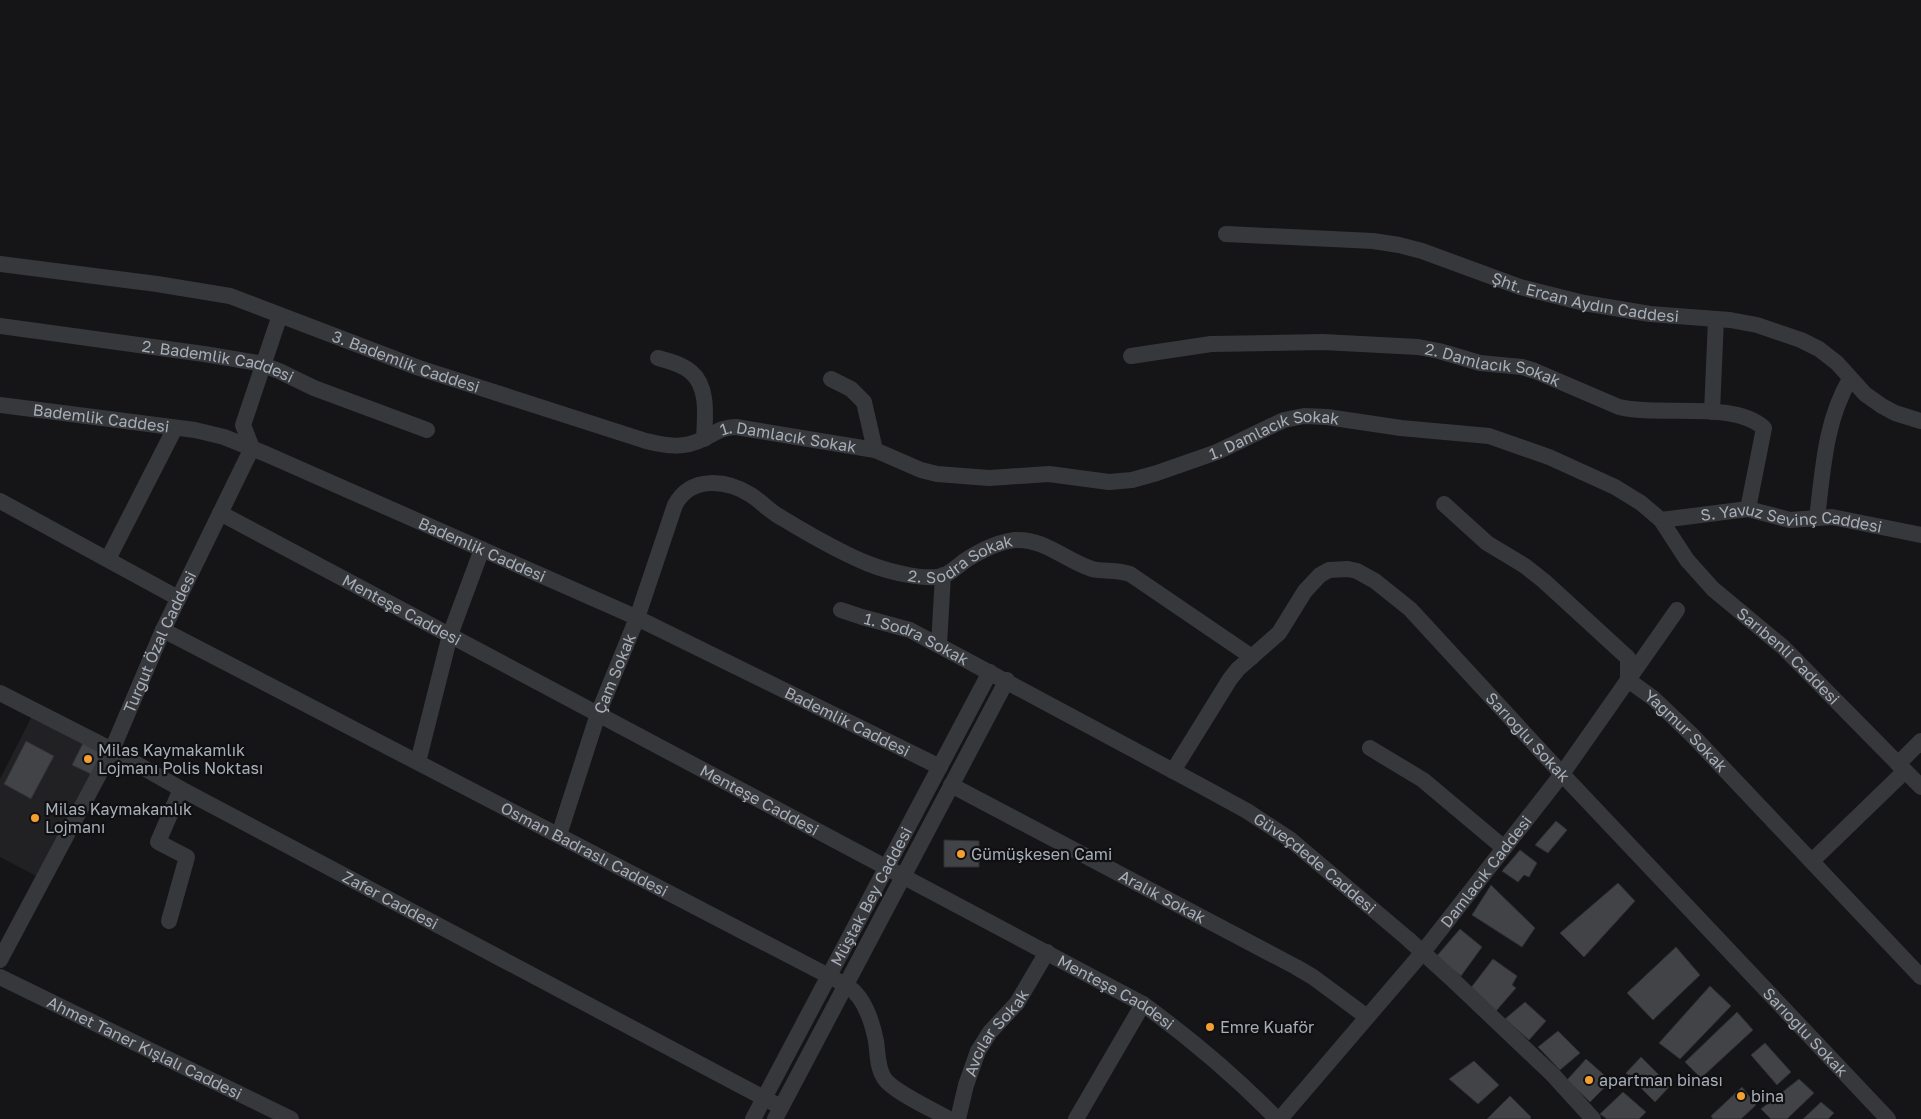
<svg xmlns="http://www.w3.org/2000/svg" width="1921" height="1119" viewBox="0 0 1921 1119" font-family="'Golos Text',sans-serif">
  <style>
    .built { fill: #212124 }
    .building { fill: #414347; stroke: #2f3033 }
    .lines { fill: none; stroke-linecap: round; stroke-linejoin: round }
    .minor { stroke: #36383c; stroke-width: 16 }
    .poi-dot { fill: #f4a030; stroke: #101012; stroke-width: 2 }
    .labels { text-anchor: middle; stroke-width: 4.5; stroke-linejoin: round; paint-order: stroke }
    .street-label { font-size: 16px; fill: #a7aeb8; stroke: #101012 }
    .poi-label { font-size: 16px; fill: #a7aeb8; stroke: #101012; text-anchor: start }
  </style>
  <rect width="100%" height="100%" fill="#151517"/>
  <!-- built -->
  <path class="built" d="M32 716 104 753 40 878 0 857V779Z"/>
  <!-- building -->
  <g class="building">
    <path d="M26 741 54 756 31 799 4 784Z"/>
    <path d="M83 743 104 753 93 775 72 765Z"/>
    <path d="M1556 821 1567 830 1548 853 1535 845Z"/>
    <path d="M944 840 979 841V867H944Z"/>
    <path d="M1520 850 1537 863 1529 877 1524 875 1518 882 1502 871Z"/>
    <path d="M1618 883 1635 901 1584 957 1560 933Z"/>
    <path d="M1491 885 1535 928 1522 947 1472 915Z"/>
    <path d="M1460 929 1482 947 1461 976 1436 957Z"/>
    <path d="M1676 947 1700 975 1653 1020 1627 993Z"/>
    <path d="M1493 959 1517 976 1512 985 1516 988 1496 1011 1470 989Z"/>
    <path d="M1710 986 1731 1006 1680 1059 1659 1043Z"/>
    <path d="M1525 1002 1546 1021 1529 1040 1505 1019Z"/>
    <path d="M1737 1012 1753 1030 1701 1078 1685 1062Z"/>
    <path d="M1558 1031 1580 1053 1560 1070 1538 1047Z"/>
    <path d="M1765 1043 1791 1072 1777 1085 1751 1055Z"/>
    <path d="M1641 1057 1670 1086 1655 1102 1626 1073Z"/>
    <path d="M1586 1059 1611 1081 1590 1102 1567 1080Z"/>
    <path d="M1474 1061 1499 1085 1478 1104 1449 1079Z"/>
    <path d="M1799 1079 1814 1093 1787 1119H1771L1761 1109Z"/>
    <path d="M1742 1087 1756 1105 1741 1119H1713L1711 1116Z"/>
    <path d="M1623 1092 1646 1112 1639 1119H1607L1600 1114Z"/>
    <path d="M1510 1096 1531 1117 1530 1119H1487Z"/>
    <path d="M1821 1102 1834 1113 1828 1119H1803Z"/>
  </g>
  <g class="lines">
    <!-- minor -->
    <g class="minor">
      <path id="s1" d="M1226 234 1373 241 1399 245 1422 251 1520 287 1584 303 1650 314 1730 320 1757 325 1801 340 1819 349 1837 363 1865 394 1882 406 1895 413 1921 421"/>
      <path id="s2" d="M0 264 157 284 230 296 419 368 646 441C666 446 684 449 703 439 715 433 722 427 736 427L875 450 921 470 937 474 989 478 1049 474 1109 482 1132 480 1157 473 1217 452 1284 420 1304 416 1327 417 1401 428 1489 436 1549 457 1615 487 1641 503 1661 520 1687 560 1713 589 1783 647 1921 787"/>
      <path id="s3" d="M0 326 204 354 258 363 279 371 314 388 427 430"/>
      <path id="s4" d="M1131 356 1211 344 1323 342 1418 347 1439 351 1480 363 1522 367 1535 371 1619 407C1659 417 1734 400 1764 428L1748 509"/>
      <path d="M658 358C669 361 682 364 691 372 709 387 705 417 704 439"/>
      <path d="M831 379 851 389 864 402 875 450"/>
      <path id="s5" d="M0 405 195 430 224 437 266 454 631 615 940 767"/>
      <path d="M1712 412 1716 319"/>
      <path d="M0 501 178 598"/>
      <path id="s6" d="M1444 504 1487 543 1525 566 1544 581 1628 658V680L1653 698 1692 735 1921 977"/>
      <path id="s7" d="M220 513 1143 1004C1191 1039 1236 1077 1277 1119"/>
      <path d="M1817 518C1823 470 1825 421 1850 379"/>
      <path id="s8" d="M1661 520 1748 509 1790 520 1832 517 1921 535"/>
      <path d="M108 559 175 428"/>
      <path id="s9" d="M841 610 862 617 910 630 1205 788 1247 811 1291 840 1408 939 1453 980 1553 1075 1593 1119"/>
      <path id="s10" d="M163 630 846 985C864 996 872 1021 876 1041 878 1054 877 1067 884 1078 893 1092 934 1110 949 1119"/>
      <path d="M939 645 943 575"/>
      <path id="s11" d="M0 693 112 750 181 789 781 1107"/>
      <path d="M1370 748 1423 780 1504 848"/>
      <path d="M418 762 450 635 482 549"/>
      <path d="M1898 764 1921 741"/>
      <path id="s12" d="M1173 771 1230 679 1238 669 1279 633 1305 591 1320 575 1329 570 1348 569 1357 571 1375 581 1410 609 1562 774 1888 1119"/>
      <path id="s13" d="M951 785 1296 967 1313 977 1367 1017"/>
      <path id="s14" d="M559 835 598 714 637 618 675 505C691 475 727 480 751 495 762 502 770 512 782 518 810 535 839 552 869 564 887 571 930 583 947 574 954 570 960 564 966 560 980 551 998 542 1015 540 1044 538 1066 561 1092 569 1105 572 1117 569 1130 574L1252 657"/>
      <path d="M1812 861 1905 771"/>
      <path d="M169 921 187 857 158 842 181 789"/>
      <path id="s15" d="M0 960 112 750 163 630 252 448 243 425 280 315"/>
      <path id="s16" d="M0 977 291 1119"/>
      <path id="s17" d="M753 1119 990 672"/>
      <path d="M775 1119 1007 680"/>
      <path id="s18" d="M958 1119 966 1085 978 1051 990 1032 1017 1003 1047 952"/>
      <path d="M1076 1119 1143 1004"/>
      <path id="s19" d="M1280 1119 1423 952 1562 774 1677 610"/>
    </g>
  </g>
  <!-- markers -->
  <g class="poi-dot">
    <circle cx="88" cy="759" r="5"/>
    <circle cx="35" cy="818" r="5"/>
    <circle cx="961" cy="854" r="5"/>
    <circle cx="1210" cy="1027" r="5"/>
    <circle cx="1589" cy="1080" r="5"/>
    <circle cx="1741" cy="1096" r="5"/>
  </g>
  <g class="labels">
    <!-- street labels -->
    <g class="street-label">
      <text dy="6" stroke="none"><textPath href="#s1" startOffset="368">Şht. Ercan Aydın Caddesi</textPath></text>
      <text dy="6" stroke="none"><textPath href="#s2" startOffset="420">3. Bademlik Caddesi</textPath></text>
      <text dy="6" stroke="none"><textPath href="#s3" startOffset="221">2. Bademlik Caddesi</textPath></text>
      <text dy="6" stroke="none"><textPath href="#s4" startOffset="365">2. Damlacık Sokak</textPath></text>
      <text dy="6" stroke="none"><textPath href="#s5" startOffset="102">Bademlik Caddesi</textPath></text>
      <text dy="6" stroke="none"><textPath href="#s2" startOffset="1321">1. Damlacık Sokak</textPath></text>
      <text dy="6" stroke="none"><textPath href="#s2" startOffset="820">1. Damlacık Sokak</textPath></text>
      <text dy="6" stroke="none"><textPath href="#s8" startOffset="132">S. Yavuz Sevinç Caddesi</textPath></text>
      <text dy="6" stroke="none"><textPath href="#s5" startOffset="508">Bademlik Caddesi</textPath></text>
      <text dy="6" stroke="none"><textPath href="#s14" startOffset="671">2. Sodra Sokak</textPath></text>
      <text dy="6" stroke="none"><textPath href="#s7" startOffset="206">Menteşe Caddesi</textPath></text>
      <text dy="6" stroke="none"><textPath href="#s9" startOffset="81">1. Sodra Sokak</textPath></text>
      <text dy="6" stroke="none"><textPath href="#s15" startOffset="356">Turgut Özal Caddesi</textPath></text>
      <text dy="6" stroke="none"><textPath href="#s2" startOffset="1921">Sarıbenli Caddesi</textPath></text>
      <text dy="6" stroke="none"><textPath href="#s14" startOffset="171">Çam Sokak</textPath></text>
      <text dy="6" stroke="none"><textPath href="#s5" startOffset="912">Bademlik Caddesi</textPath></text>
      <text dy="6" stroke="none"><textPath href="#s6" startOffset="340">Yağmur Sokak</textPath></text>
      <text dy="6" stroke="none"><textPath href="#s12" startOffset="525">Sarıoğlu Sokak</textPath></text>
      <text dy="6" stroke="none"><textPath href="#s7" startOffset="611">Menteşe Caddesi</textPath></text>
      <text dy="6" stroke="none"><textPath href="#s10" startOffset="475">Osman Badraslı Caddesi</textPath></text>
      <text dy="6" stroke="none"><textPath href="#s9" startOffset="540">Güveçdede Caddesi</textPath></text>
      <text dy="6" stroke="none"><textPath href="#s19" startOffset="322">Damlacık Caddesi</textPath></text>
      <text dy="6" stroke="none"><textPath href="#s17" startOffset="252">Müştak Bey Caddesi</textPath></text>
      <text dy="6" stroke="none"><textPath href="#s13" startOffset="239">Aralık Sokak</textPath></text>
      <text dy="6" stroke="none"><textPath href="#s11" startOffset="442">Zafer Caddesi</textPath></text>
      <text dy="6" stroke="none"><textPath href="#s7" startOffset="1016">Menteşe Caddesi</textPath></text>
      <text dy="6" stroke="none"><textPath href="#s12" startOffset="930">Sarıoğlu Sokak</textPath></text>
      <text dy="6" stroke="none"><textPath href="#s18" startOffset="96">Avcılar Sokak</textPath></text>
      <text dy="6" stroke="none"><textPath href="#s16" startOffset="161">Ahmet Taner Kışlalı Caddesi</textPath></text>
    </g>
    <!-- poi labels -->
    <g class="poi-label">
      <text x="98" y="756">Milas Kaymakamlık<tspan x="98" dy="18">Lojmanı Polis Noktası</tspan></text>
      <text x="45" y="815">Milas Kaymakamlık<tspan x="45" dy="18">Lojmanı</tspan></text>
      <text x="971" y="860">Gümüşkesen Cami</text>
      <text x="1220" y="1033">Emre Kuaför</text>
      <text x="1599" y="1086">apartman binası</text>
      <text x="1751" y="1102">bina</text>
    </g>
  </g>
</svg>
